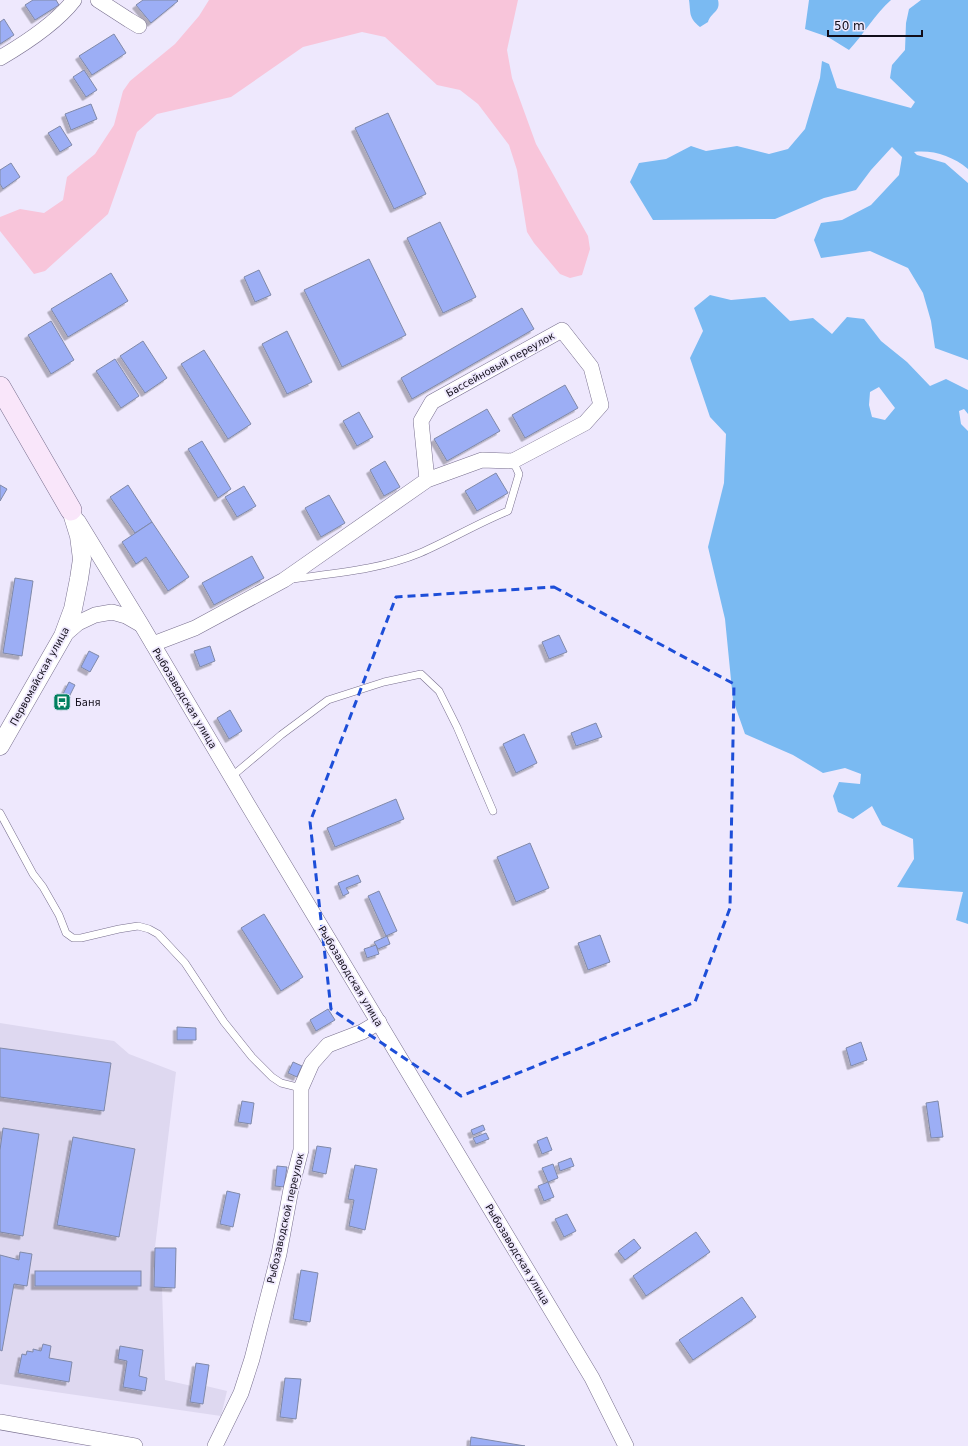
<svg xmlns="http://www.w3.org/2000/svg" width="968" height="1446" viewBox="0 0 968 1446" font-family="'DejaVu Sans',sans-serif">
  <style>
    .built { fill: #ded8f0 }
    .green { fill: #f8c5da }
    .water { fill: #7abaf2; fill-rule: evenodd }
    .building { fill: #9caef5; stroke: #8089a8; filter: url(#shadow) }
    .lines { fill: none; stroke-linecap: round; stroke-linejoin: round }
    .service-casing { stroke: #786f8e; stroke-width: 8 }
    .minor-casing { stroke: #786f8e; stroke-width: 16 }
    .tertiary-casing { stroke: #786f8e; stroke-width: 19 }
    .secondary-casing { stroke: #786f8e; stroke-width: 22 }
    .service { stroke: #fff; stroke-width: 7 }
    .minor { stroke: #fff; stroke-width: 15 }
    .tertiary { stroke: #fff; stroke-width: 18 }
    .secondary { stroke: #f9e6fa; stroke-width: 21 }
    .marked { fill: none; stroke: #1d4ed8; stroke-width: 3; stroke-dasharray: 8 5; stroke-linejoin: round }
    .labels { text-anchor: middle; stroke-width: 3.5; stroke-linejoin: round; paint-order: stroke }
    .street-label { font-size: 10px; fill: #110d19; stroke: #eee8fd }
    .poi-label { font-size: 10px; fill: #110d19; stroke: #eee8fd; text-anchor: start }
  </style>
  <defs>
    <filter id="shadow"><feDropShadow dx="-3.5" dy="3.5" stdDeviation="0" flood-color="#0004"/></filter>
  </defs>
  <rect width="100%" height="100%" fill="#eee8fd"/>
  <!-- built -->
  <path class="built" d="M0 1023 114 1041 129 1054 176 1072 155 1247 176 1248 175 1288H162L165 1380 192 1386 196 1363 209 1365 206 1386 227 1391 221 1416 0 1384Z"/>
  <!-- green -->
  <path class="green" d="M209 0H518L507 50 512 78 536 144 588 236 590 249 582 275 570 278 560 274 534 243 527 232 517 170 509 145 478 104 460 90 437 85 385 37 362 32 303 47 231 97 157 114 137 132 108 214 45 271 34 274 0 231V217L20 209 44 213 63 200 67 177 95 154 114 125 123 91 130 81 175 44 199 16Z"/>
  <!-- water -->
  <g class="water">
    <path d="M689 0H718C721 12 711 12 708 22L700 27C688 17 691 13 689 0Z"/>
    <path d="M809 0H891C875 14 864 34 849 50L828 37 805 29Z"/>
    <path d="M921 0H968V169C952 156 934 150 914 152L917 155 945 163 968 183V360L935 348 931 321 923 293 908 268 870 251 821 258 814 240 821 223 842 220 871 205 899 175 902 157 892 147 871 170 856 190 824 198 775 219 653 220 630 182 639 163 666 159 691 146 706 151 737 146 769 154 788 149 805 129 820 78 822 61 829 64 837 88 911 108 915 102 890 78 892 65 905 50 906 23 909 9Z"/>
    <path d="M710 295 731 300 765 297 790 321 813 318 832 334 847 317 864 319 881 341 907 362 930 386 946 379 968 390V414L964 409 959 411 961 424 968 431V924L956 920 963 892 897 887 914 859 913 839 882 825 872 806 853 819 838 812 833 796 839 782 860 784 861 774 845 768 823 773 793 755 745 734 733 700 725 619 708 547 724 483 726 434 710 417 690 358 703 331 694 308ZM879 387 895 408 885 420 872 417 869 405 870 392Z"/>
  </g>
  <!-- building -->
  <g class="building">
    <path d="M33 0H56L59 5 35 20 25 5Z"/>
    <path d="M143 0H177L178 1 151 23 136 5Z"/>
    <path d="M4 19 14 35 0 44V22Z"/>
    <path d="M114 34 126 53 92 75 79 56Z"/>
    <path d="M84 70 97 90 86 97 73 77Z"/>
    <path d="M91 104 97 119 71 130 65 114Z"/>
    <path d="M388 113 426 194 394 209 355 128Z"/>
    <path d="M60 126 72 145 60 152 48 133Z"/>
    <path d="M11 163 20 177 3 189 0 184V170Z"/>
    <path d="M440 222 476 297 443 313 407 238Z"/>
    <path d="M369 259 406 335 342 367 304 290Z"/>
    <path d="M259 270 271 295 255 302 244 277Z"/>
    <path d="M111 273 128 301 68 337 51 309Z"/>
    <path d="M522 308 534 329 412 399 401 378Z"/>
    <path d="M51 321 74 360 51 374 28 335Z"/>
    <path d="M287 331 312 382 287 394 262 344Z"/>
    <path d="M143 341 167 378 145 393 120 356Z"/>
    <path d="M204 350 251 424 228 439 181 364Z"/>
    <path d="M115 359 139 396 121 408 96 371Z"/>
    <path d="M565 385 578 408 525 438 512 415Z"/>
    <path d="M487 409 500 431 447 461 434 439Z"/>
    <path d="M359 412 373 437 357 446 343 421Z"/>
    <path d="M202 441 231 489 218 498 188 449Z"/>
    <path d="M385 461 400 487 384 496 370 470Z"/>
    <path d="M496 473 508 493 477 511 465 491Z"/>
    <path d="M0 485 7 489 0 501Z"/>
    <path d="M128 485 152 522 135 533 110 497Z"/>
    <path d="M244 486 256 506 237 517 225 497Z"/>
    <path d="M329 495 345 523 321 537 305 508Z"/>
    <path d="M152 522 189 577 168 591 146 557 136 564 122 542Z"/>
    <path d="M252 556 264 578 214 605 202 583Z"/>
    <path d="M15 578 33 581 22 656 3 653Z"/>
    <path d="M559 635 567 652 549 659 542 642Z"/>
    <path d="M210 646 215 661 200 667 194 651Z"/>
    <path d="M89 651 99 656 90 672 81 667Z"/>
    <path d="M69 682 75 685 69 697 63 694Z"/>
    <path d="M63 694 70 697 65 707 58 703Z"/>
    <path d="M230 710 242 731 229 739 217 718Z"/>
    <path d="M596 723 602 737 576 746 571 733Z"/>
    <path d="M524 734 537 763 516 773 503 744Z"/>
    <path d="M396 799 404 819 335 847 327 828Z"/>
    <path d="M530 843 549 888 516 902 497 857Z"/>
    <path d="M358 875 361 882 346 888 349 893 343 896 338 883Z"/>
    <path d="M379 891 397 931 386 936 368 896Z"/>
    <path d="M264 914 303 977 281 991 241 928Z"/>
    <path d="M600 935 610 962 588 970 578 943Z"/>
    <path d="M387 936 390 944 378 949 374 942Z"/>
    <path d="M376 945 379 954 367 958 364 949Z"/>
    <path d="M328 1009 335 1020 316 1031 310 1020Z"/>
    <path d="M177 1027 196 1028V1040H177Z"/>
    <path d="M861 1042 867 1060 851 1066 846 1048Z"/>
    <path d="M0 1048 111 1063 104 1111 0 1097Z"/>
    <path d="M293 1062 302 1066 297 1077 288 1073Z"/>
    <path d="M242 1101 254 1103 251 1124 238 1122Z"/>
    <path d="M938 1101 943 1137 931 1138 926 1103Z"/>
    <path d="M483 1125 485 1130 473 1135 471 1130Z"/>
    <path d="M3 1128 39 1134 23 1236 0 1232V1150Z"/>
    <path d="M486 1133 489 1139 476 1144 473 1138Z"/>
    <path d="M73 1137 135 1149 119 1237 57 1225Z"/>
    <path d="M547 1137 552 1150 542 1154 537 1141Z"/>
    <path d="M317 1146 331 1148 326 1174 312 1171Z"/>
    <path d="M571 1158 574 1166 560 1171 558 1163Z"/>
    <path d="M553 1164 558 1178 548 1182 542 1168Z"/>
    <path d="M355 1165 377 1169 365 1230 349 1226 354 1200 348 1199Z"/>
    <path d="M277 1166 287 1167 284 1187 275 1186Z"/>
    <path d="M548 1182 554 1197 544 1201 538 1186Z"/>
    <path d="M227 1191 240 1194 233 1227 220 1224Z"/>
    <path d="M567 1214 576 1231 564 1237 555 1219Z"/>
    <path d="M696 1232 710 1252 646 1296 633 1276Z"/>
    <path d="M634 1239 641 1248 625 1260 618 1251Z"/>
    <path d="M155 1248H176L175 1288 154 1287Z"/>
    <path d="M20 1252 32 1254 27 1286 14 1284 2 1351 0 1350V1255L19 1260Z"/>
    <path d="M301 1270 318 1273 310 1322 293 1319Z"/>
    <rect x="35" y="1271" width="106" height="15"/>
    <path d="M742 1297 756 1317 693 1360 679 1340Z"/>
    <path d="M43 1344 51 1346 49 1358 72 1362 69 1382 18 1373 22 1354 26 1355 27 1351 33 1352V1349L41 1351Z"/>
    <path d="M120 1346 143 1350 139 1376 147 1378 145 1391 123 1387 127 1361 118 1359Z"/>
    <path d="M196 1363 209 1365 203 1404 190 1402Z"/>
    <path d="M285 1378 301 1379 296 1419 280 1417Z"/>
    <path d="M471 1437 525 1446H470Z"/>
  </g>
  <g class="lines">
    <defs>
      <g id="service">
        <path d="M292 579C335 573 379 570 420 553 450 540 478 523 508 511L519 474 513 461"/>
        <path d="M231 777 281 735 328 700 384 682 421 674 439 691 457 727 493 811"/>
        <path d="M0 813 33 874 43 887 59 915 66 933 73 938H81L119 929 138 926 149 929 158 934 185 963 224 1022 252 1057 272 1077 281 1083 301 1088"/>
      </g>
      <g id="minor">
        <path d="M98 0 129 20 139 26"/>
        <path d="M0 58C24 44 57 22 74 0"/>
        <path d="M78 521 141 624 248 805 592 1378 626 1446"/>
        <path d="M63 636 78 623 95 615 112 612 126 616 140 624"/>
        <path d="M153 644 195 628 284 580 427 480 421 421 432 402 562 330 591 367 601 405 585 423 513 461 482 460 427 480"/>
        <path d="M0 1422 135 1446"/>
        <path d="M215 1446 241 1393 252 1359 279 1254 291 1189 301 1150V1088L312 1063 328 1045 362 1032 379 1022"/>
      </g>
      <path id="tertiary" d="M0 746 63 636 73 609 79 579 82 559 79 536 71 510"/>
      <path id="secondary" d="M0 387 71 510"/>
    </defs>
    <!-- service casing -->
    <use href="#service" class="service-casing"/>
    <!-- minor casing -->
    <use href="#minor" class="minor-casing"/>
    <!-- tertiary casing -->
    <use href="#tertiary" class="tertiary-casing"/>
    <!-- secondary casing -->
    <use href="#secondary" class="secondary-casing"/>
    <!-- service -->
    <use href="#service" class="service"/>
    <!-- minor -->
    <use href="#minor" class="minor"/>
    <!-- tertiary -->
    <use href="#tertiary" class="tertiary"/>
    <!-- secondary -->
    <use href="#secondary" class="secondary"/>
  </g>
  <!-- marked area -->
  <path class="marked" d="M554 587 734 684 730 908 695 1002 461 1096 331 1009 310 822 396 597Z"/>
  <!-- icons -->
  <defs>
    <symbol id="bus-square" viewBox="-11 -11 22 22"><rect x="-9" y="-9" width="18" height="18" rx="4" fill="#007f5f" stroke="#eee8fd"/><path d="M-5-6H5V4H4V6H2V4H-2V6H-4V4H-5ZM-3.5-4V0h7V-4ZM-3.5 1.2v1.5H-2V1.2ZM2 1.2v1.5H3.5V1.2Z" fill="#fff"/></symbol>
  </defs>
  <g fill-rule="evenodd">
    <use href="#bus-square" x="52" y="692" width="20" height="20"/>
  </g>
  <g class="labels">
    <!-- street labels -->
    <g class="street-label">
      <text transform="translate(500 364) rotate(-29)" y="4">Бассейновый переулок</text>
      <text transform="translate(39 676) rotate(-61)" y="4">Первомайская улица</text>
      <text transform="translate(185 698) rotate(59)" y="4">Рыбозаводская улица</text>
      <text transform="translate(351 976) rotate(59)" y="4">Рыбозаводская улица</text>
      <text transform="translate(285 1218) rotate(-77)" y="4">Рыбозаводской переулок</text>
      <text transform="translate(518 1254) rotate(59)" y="4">Рыбозаводская улица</text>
    </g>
    <!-- poi labels -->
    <g class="poi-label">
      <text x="75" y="706">Баня</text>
    </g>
  </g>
  <!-- scale -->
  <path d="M828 30v6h94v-6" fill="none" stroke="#110d19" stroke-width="2"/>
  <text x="834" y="30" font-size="12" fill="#110d19" stroke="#eee8fd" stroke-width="3" paint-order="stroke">50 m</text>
</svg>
